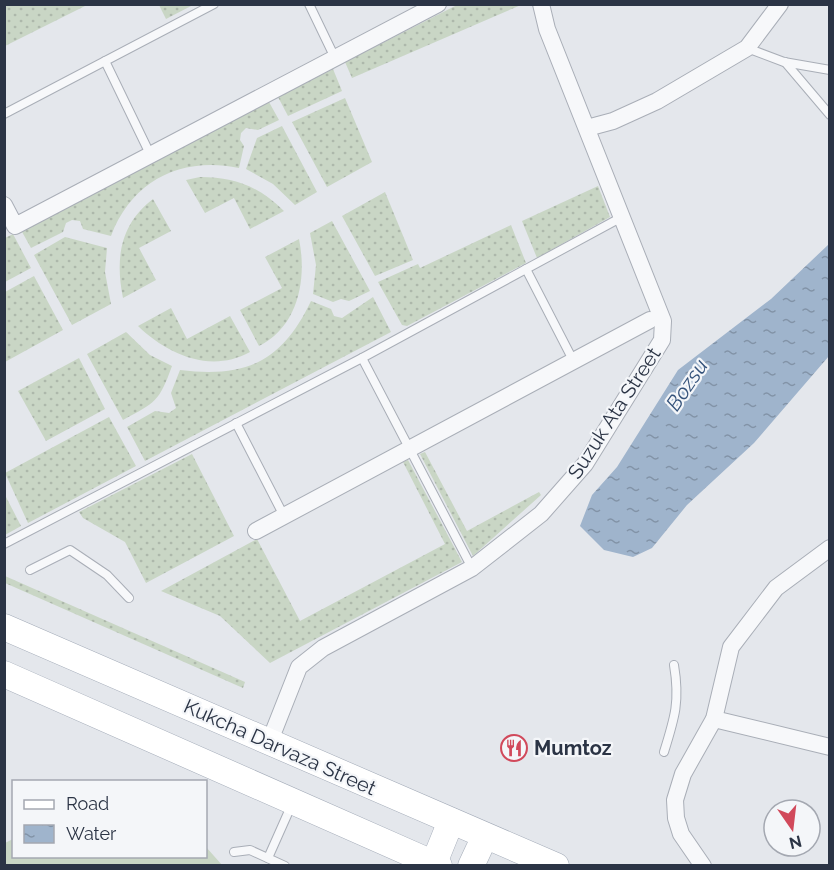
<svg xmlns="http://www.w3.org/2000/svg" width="834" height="870" viewBox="0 0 834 870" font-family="Raleway,sans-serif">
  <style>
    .grass { fill: url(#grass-dots) }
    .garden { fill: #c9d6c5 }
    .water { fill: url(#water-ripples) }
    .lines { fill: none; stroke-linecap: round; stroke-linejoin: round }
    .lane-casing { stroke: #a9aeb7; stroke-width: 10 }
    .street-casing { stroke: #a9aeb7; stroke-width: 18 }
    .primary-casing { stroke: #a3abb8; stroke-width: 27 }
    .lane { stroke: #f7f8fa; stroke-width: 8 }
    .street { stroke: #f7f8fa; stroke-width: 16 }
    .primary { stroke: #fff; stroke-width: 26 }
    .labels { text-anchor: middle; stroke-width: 4.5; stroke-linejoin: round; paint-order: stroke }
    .street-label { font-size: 20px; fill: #2b3445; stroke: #f4f6f9 }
    .poi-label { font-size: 20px; font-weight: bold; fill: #2b3445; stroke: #f4f6f9; text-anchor: start }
    .water-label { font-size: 21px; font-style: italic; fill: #34527a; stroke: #f4f6f9 }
  </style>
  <defs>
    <pattern id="grass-dots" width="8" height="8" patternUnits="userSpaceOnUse" patternTransform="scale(1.5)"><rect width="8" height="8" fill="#c9d6c5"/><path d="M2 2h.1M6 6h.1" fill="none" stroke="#adb8ab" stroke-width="1.8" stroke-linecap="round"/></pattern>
    <pattern id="water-ripples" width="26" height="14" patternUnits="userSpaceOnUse" patternTransform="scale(1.5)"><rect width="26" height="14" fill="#9fb4cc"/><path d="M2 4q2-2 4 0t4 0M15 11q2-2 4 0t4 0" fill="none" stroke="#8293a7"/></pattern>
  </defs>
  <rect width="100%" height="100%" fill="#e4e7ec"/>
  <!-- grass -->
  <g class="grass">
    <path d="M5 4H86L87 5 5 46Z"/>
    <path d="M159 5H193L166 19Z"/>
    <path d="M457 5H521L352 78 345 62Z"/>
    <path d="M333 69 342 91 288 116 278 97Z"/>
    <path d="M345 98 372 162 327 187 292 122Z"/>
    <path d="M269 102 279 120 258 130 246 128 241 133 240 140 244 146 239 168C182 156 132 180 111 236L83 229 80 221 72 220 66 223 63 232 31 248 21 230Z"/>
    <path d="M282 126 317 192 295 205 273 184 246 169 257 138Z"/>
    <path d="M200 177C235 177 258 186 284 211L250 229 234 198 205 213 186 180Z"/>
    <path d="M598 186 610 217 537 258 522 221Z"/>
    <path d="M385 192 413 260 375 276 342 216Z"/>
    <path d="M153 199 171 231 139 248 156 280 123 298C115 259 120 224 153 199Z"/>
    <path d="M332 221 370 291 349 301 341 299 333 302 313 294 316 265 310 233Z"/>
    <path d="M511 225 526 263 407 326 402 325 378 282 418 264 420 268Z"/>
    <path d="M13 234 31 268 5 282V238Z"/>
    <path d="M65 237 107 248 105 272 111 304 72 325 34 255Z"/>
    <path d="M299 239C307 278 299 326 259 346L240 310 282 288 265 257Z"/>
    <path d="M34 276 63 330 5 362V292Z"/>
    <path d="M373 297 391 332 145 461 127 427 155 411 169 413 176 408 171 393 180 370C246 378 282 362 311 301L331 309 334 316 342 318Z"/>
    <path d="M171 308 187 339 230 316 250 352C210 374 167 354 138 326Z"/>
    <path d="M126 332 150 355 172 366C159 402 156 402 123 420L87 354Z"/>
    <path d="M79 358 105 409 46 441 18 391Z"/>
    <path d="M109 417 136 466 28 523 5 473Z"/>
    <path d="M425 452 467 531 539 492 541 495 473 556 420 454Z"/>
    <path d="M192 454 234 536 146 583 125 542 83 518 79 512Z"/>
    <path d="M408 460 462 562 270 663 220 616 161 591 257 539 300 621 445 544 403 462Z"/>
    <path d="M5 495 21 526 5 535H4Z"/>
    <path d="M5 576 245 682 243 688 5 583Z"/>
  </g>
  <!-- garden -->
  <path class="garden" d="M13 839 14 856H206V847L222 865H5V843Z"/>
  <!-- water -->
  <path class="water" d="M829 244V356L754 443 687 505 652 548 633 557 604 550 580 526 592 495 617 467 678 370 771 299Z"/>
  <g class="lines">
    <defs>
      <g id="lane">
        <path d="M309 4 335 58"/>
        <path d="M747 48 784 62 830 70"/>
        <path d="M105 61 150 154"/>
        <path d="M785 62 830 115"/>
        <path d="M4 114 214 4"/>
        <path d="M526 269 574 362"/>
        <path d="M362 358 472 568"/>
        <path d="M236 423 284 516"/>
        <path d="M4 544 362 358 622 217"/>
        <path d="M30 570 70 550 107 575 129 598"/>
        <path d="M664 752C675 717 680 701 674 665"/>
        <path d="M234 852 250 850 285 866"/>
        <path d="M268 858 292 804"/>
      </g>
      <g id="street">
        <path d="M587 128 613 121 657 101 747 48 780 4"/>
        <path d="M4 205 15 226 438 4"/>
        <path d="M256 531 650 320"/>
        <path d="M714 719 830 747"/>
        <path d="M269 743 299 667 323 648 472 568 541 514 585 464 662 340 663 321 547 29 541 4"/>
        <path d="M703 866 681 834 676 818 675 800 683 774 714 719 731 647 776 588 830 548"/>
      </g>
      <g id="primary">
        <path d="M4 627 556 866"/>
        <path d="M4 674 439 866"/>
        <path d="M434 863 451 821"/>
        <path d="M471 866 485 836"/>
      </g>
    </defs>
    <!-- lane casing -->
    <use href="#lane" class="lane-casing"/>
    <!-- street casing -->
    <use href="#street" class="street-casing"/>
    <!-- primary casing -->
    <use href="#primary" class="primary-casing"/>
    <!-- lane -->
    <use href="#lane" class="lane"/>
    <!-- street -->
    <use href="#street" class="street"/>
    <!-- primary -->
    <use href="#primary" class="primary"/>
  </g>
  <!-- icons -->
  <defs>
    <symbol id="restaurant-ring" viewBox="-11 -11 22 22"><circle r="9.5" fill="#f4f6f9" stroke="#d1495b" stroke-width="1.5"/><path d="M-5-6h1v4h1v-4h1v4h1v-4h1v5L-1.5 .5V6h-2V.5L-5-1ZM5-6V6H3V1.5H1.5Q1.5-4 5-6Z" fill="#d1495b"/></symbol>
  </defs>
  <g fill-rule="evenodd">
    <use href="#restaurant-ring" x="499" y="733" width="30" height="30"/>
  </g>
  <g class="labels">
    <!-- street labels -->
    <g class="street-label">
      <text transform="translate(614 413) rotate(-57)" y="7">Suzuk Ata Street</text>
      <text transform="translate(280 747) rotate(24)" y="7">Kukcha Darvaza Street</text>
    </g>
    <!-- poi labels -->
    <g class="poi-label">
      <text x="534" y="755">Mumtoz</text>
    </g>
    <!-- water labels -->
    <g class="water-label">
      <text transform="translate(687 385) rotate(-56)" y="7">Bozsu</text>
    </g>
  </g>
  <!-- border -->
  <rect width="834" height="870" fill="none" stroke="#2b3445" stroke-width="12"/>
  <!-- legend -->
  <rect x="12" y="780" width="195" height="78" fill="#f4f6f9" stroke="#a4a8b1" stroke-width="1.5"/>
  <rect x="24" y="800" width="30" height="9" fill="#ffffff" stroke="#a4a8b1" stroke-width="1.5"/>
  <text x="66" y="810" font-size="18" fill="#2b3445">Road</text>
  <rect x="24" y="825" width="30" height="18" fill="url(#water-ripples)" stroke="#a4a8b1" stroke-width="1.5"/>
  <text x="66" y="840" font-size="18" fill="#2b3445">Water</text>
  <!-- north arrow -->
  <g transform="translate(792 828) rotate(166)"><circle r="28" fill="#f4f6f9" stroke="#a4a8b1" stroke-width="1.5"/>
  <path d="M0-4.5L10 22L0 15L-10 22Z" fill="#d1495b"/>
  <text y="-9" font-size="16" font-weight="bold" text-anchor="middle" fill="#2b3445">N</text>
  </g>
</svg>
